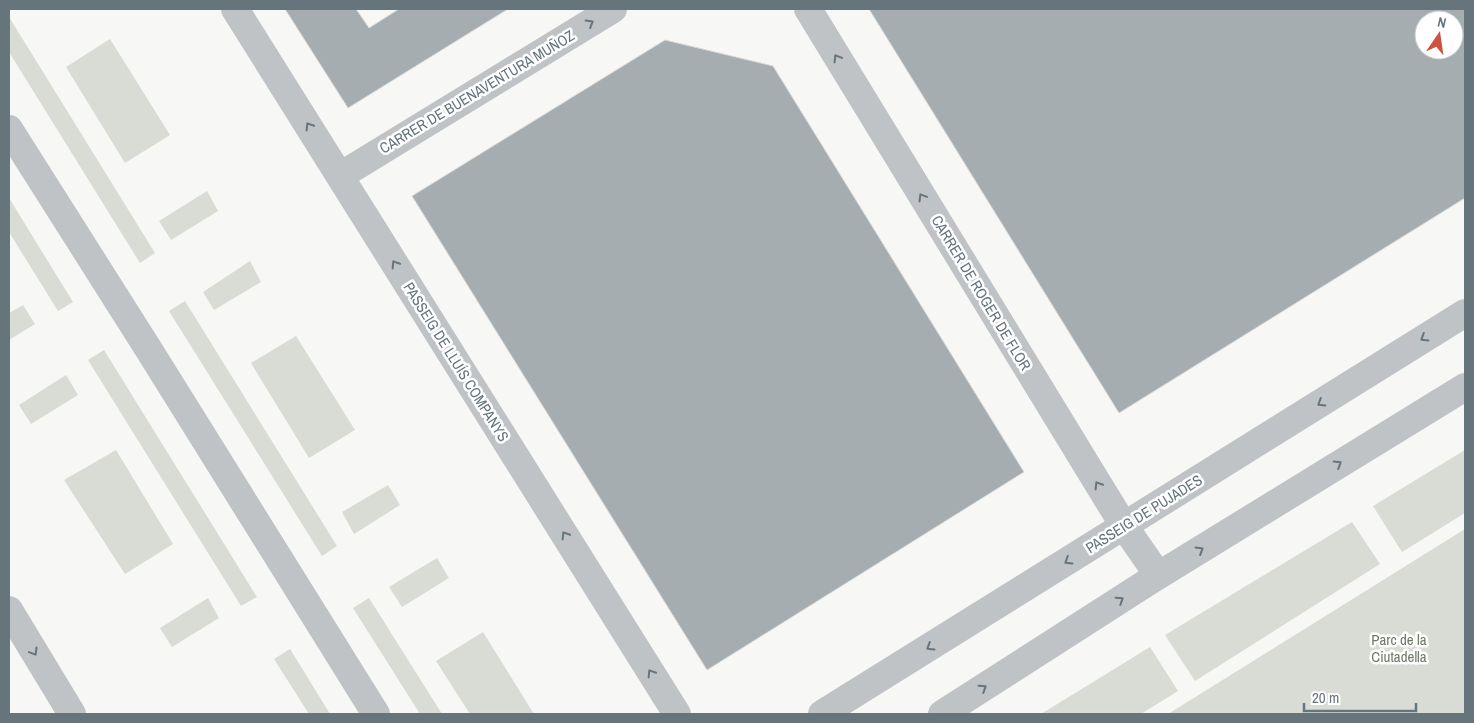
<svg xmlns="http://www.w3.org/2000/svg" width="1474" height="723" viewBox="0 0 1474 723" font-family="'Archivo Narrow',sans-serif">
  <style>
    .green { fill: #d8dcd5 }
    .building { fill: #a5adb1; stroke: #d9d9d7; fill-rule: evenodd }
    .lines { fill: none; stroke-linecap: round; stroke-linejoin: round }
    .pedestrian { stroke: #bfc3c6; stroke-width: 28 }
    .minor { stroke: #bfc3c6; stroke-width: 28 }
    .tertiary { stroke: #bfc3c6; stroke-width: 28 }
    .oneway { stroke: #66757c }
    .labels { text-anchor: middle; stroke-width: 5; stroke-linejoin: round; paint-order: stroke }
    .street-label { font-size: 15px; fill: #66757c; stroke: #fff }
    .park-label { font-size: 15px; fill: #6e7a68; stroke: #fff }
  </style>
  <rect width="100%" height="100%" fill="#f7f7f5"/>
  <!-- green -->
  <g class="green">
    <path d="M9 17 155 253 140 263 9 52Z"/>
    <path d="M110 39 170 135 125 163 66 67Z"/>
    <path d="M207 191 218 211 171 240 159 221Z"/>
    <path d="M9 198 73 302 58 311 9 232Z"/>
    <path d="M250 261 261 282 214 310 203 292Z"/>
    <path d="M185 301 337 546 322 556 169 311Z"/>
    <path d="M23 305 35 324 9 340V313Z"/>
    <path d="M296 336 355 430 309 458 251 363Z"/>
    <path d="M104 350 257 597 241 606 88 360Z"/>
    <path d="M66 375 78 395 31 424 19 405Z"/>
    <path d="M116 450 173 544 125 574 64 480Z"/>
    <path d="M1465 450V513L1402 552 1373 506Z"/>
    <path d="M388 485 400 505 354 534 342 512Z"/>
    <path d="M1352 522 1380 564 1195 681 1165 635Z"/>
    <path d="M1465 529V714H1168Z"/>
    <path d="M437 558 449 578 402 607 389 587Z"/>
    <path d="M208 598 219 618 172 647 160 628Z"/>
    <path d="M369 598 442 714H420L353 608Z"/>
    <path d="M483 632 534 714H470L436 661Z"/>
    <path d="M1150 647 1178 691 1141 714H1041Z"/>
    <path d="M290 649 330 714H309L274 659Z"/>
  </g>
  <!-- building -->
  <g class="building">
    <path d="M285 9H356L369 28 399 9H508L348 108Z"/>
    <path d="M869 9H1465V198L1119 413ZM1424 20H1454V50H1424Z"/>
    <path d="M665 40 773 66 1024 472 707 670 412 196Z"/>
  </g>
  <g class="lines">
    <!-- pedestrian -->
    <path class="pedestrian" d="M9 129 149 350 376 714"/>
    <!-- minor -->
    <g class="minor">
      <path d="M808 9 1097 482 1124 526 1158 575"/>
      <path d="M340 176 613 9"/>
    </g>
    <!-- tertiary -->
    <g class="tertiary">
      <path d="M235 9 677 714"/>
      <path d="M9 610 72 714"/>
      <path d="M822 714 1465 313"/>
      <path d="M942 714 1151 580 1465 387"/>
    </g>
  </g>
  <!-- one-way arrows -->
  <defs><path id="oneway-chevron" d="M-2-3.5L2.5 0L-2 3.5" fill="none" stroke-width="1.6" stroke-linecap="round" stroke-linejoin="round" transform="scale(1.25)"/></defs>
  <g class="oneway">
    <use href="#oneway-chevron" transform="translate(590 23) rotate(-31)"/>
    <use href="#oneway-chevron" transform="translate(837 58) rotate(-121)"/>
    <use href="#oneway-chevron" transform="translate(309 126) rotate(-122)"/>
    <use href="#oneway-chevron" transform="translate(922 197) rotate(-121)"/>
    <use href="#oneway-chevron" transform="translate(395 264) rotate(-122)"/>
    <use href="#oneway-chevron" transform="translate(1424 338) rotate(148)"/>
    <use href="#oneway-chevron" transform="translate(1321 403) rotate(148)"/>
    <use href="#oneway-chevron" transform="translate(1338 464) rotate(-32)"/>
    <use href="#oneway-chevron" transform="translate(1098 485) rotate(-122)"/>
    <use href="#oneway-chevron" transform="translate(565 535) rotate(-122)"/>
    <use href="#oneway-chevron" transform="translate(1200 550) rotate(-31)"/>
    <use href="#oneway-chevron" transform="translate(1068 561) rotate(148)"/>
    <use href="#oneway-chevron" transform="translate(1120 600) rotate(-33)"/>
    <use href="#oneway-chevron" transform="translate(930 647) rotate(148)"/>
    <use href="#oneway-chevron" transform="translate(34 652) rotate(59)"/>
    <use href="#oneway-chevron" transform="translate(651 673) rotate(-122)"/>
    <use href="#oneway-chevron" transform="translate(983 688) rotate(-33)"/>
  </g>
  <g class="labels">
    <!-- street labels -->
    <g class="street-label">
      <text transform="translate(477 92) rotate(-31)" y="5">CARRER DE BUENAVENTURA MUÑOZ</text>
      <text transform="translate(981 293) rotate(59)" y="5">CARRER DE ROGER DE FLOR</text>
      <text transform="translate(456 362) rotate(58)" y="5">PASSEIG DE LLUÍS COMPANYS</text>
      <text transform="translate(1144 514) rotate(-32)" y="5">PASSEIG DE PUJADES</text>
    </g>
    <!-- park labels -->
    <g class="park-label">
      <text x="1399" y="645">Parc de la<tspan x="1399" dy="17">Ciutadella</tspan></text>
    </g>
  </g>
  <!-- border -->
  <rect width="1474" height="723" fill="none" stroke="#66757c" stroke-width="20"/>
  <!-- north arrow -->
  <g transform="translate(1439 35) rotate(13)"><circle r="24" fill="#ffffff" stroke="#c2c8cb"/>
  <path d="M0-4L9 19L0 12L-9 19Z" fill="#ce523f"/>
  <text y="-8" font-size="14" font-weight="bold" text-anchor="middle" fill="#66757c">N</text>
  </g>
  <!-- scale -->
  <path d="M1304 703v8h112v-8" fill="none" stroke="#66757c" stroke-width="2.5"/>
  <text x="1312" y="703" font-size="15" fill="#66757c" stroke="#ffffff" stroke-width="4" paint-order="stroke">20 m</text>
</svg>
